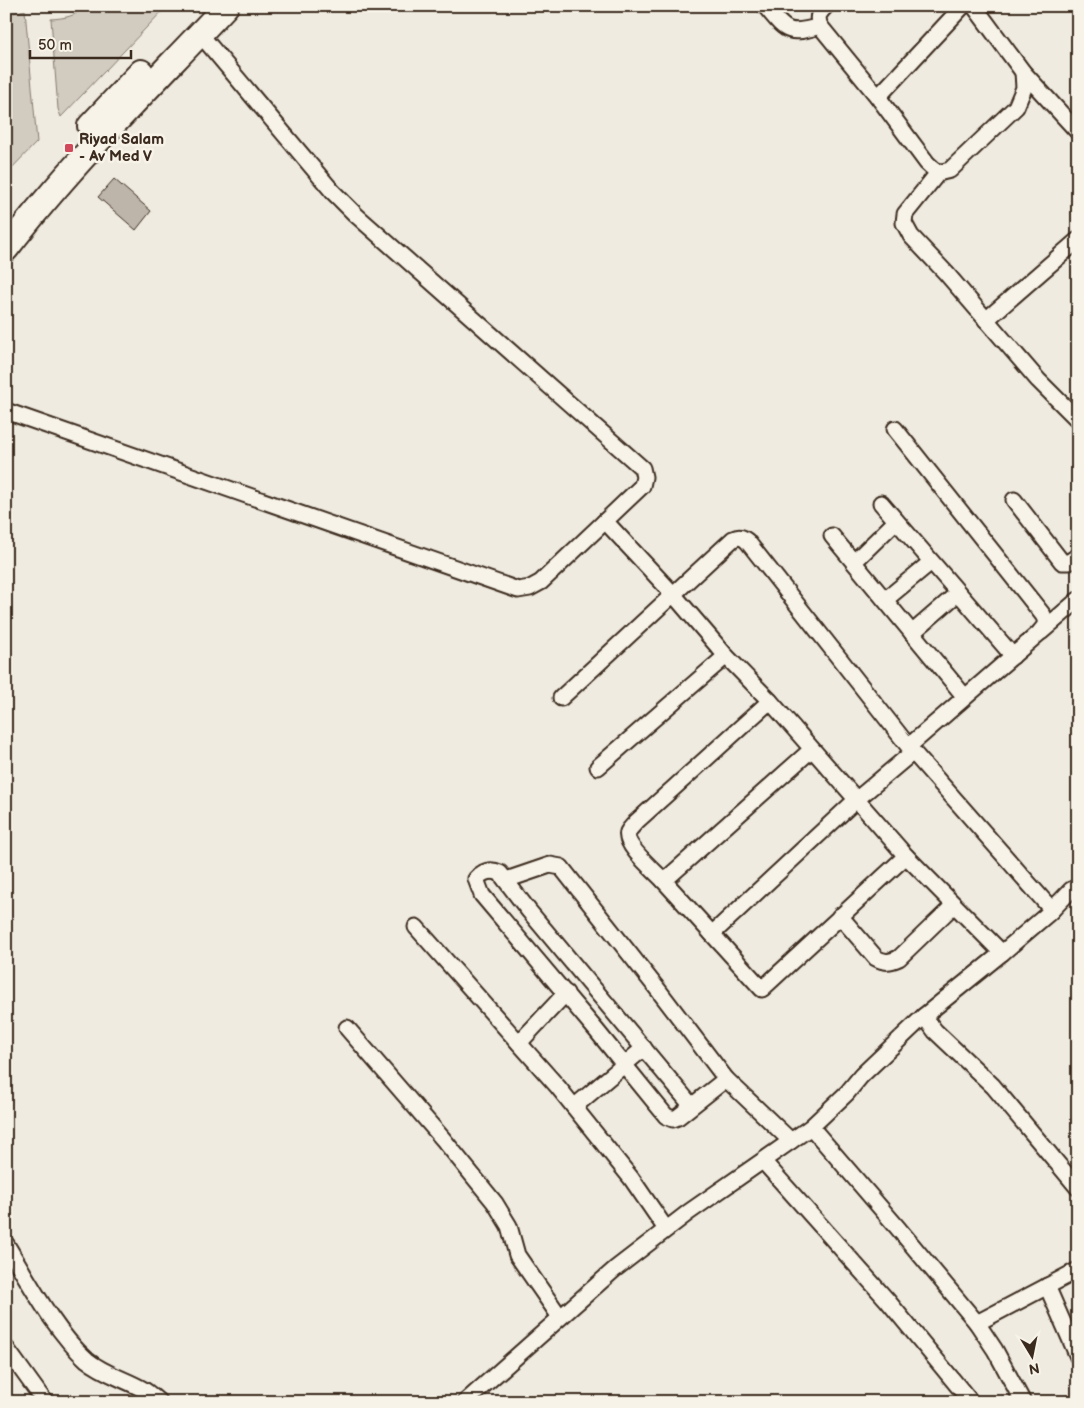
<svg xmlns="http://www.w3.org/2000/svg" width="1084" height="1408" viewBox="0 0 1084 1408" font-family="'Balsamiq Sans',sans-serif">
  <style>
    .green { fill: #d1cbc0; stroke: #867a6f }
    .building { fill: #bdb5aa; stroke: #3b2a1e }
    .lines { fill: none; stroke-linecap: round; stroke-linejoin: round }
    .minor-casing { stroke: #3b2a1e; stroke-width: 19 }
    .primary-casing { stroke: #3b2a1e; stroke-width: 28 }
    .minor { stroke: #f7f3e8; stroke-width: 15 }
    .primary { stroke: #f7f3e8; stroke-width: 24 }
    .poi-dot { fill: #d1495b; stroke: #f7f3e8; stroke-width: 2 }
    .labels { text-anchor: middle; stroke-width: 5; stroke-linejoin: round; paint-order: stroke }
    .poi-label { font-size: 15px; font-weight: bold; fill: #3b2a1e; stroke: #f7f3e8; text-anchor: start }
  </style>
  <rect width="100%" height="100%" fill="#efebe0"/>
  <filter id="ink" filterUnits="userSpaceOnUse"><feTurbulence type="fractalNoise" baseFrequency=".02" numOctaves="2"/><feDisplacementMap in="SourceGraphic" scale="10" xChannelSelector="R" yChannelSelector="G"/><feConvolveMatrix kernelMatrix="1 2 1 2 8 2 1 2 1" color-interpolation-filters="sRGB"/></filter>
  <g filter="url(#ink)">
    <!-- green -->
    <g class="green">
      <path d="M84 6H167L61 117 58 109 51 19C64 18 76 17 84 6Z"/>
      <path d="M25 10 37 142 6 174V15Z"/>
    </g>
    <!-- building -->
    <path class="building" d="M114 179 151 211 136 230 98 197Z"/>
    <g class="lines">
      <defs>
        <g id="minor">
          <path d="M765 6C786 31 787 36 820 26"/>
          <path d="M826 6C819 13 816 16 820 26L878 97 927 163 938 173 950 170 1016 107 1024 88 1023 72"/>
          <path d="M974 6 1023 72 1078 132"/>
          <path d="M878 97 963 6"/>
          <path d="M938 173 905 214 904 223 911 236 946 273 1038 380 1078 420"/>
          <path d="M986 320 1078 240"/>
          <path d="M6 411 518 590 530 588 541 582 642 486 644 477 642 468 356 215 333 192 200 34"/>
          <path d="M895 429 1043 615C1048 624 1044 627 1038 634L909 746"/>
          <path d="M1014 500 1062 562H1069L1078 556"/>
          <path d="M881 503 1013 656"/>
          <path d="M832 536 965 697"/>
          <path d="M854 562 896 521"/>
          <path d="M885 600 931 562"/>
          <path d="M1041 632 1078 600"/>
          <path d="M912 633 958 593"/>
          <path d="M561 698 733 539C739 536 742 537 747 541L913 752 1052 910"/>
          <path d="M811 750 664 881 762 989 906 856"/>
          <path d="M598 767 726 656"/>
          <path d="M506 880 550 865 561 867 659 991 726 1079 791 1141"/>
          <path d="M664 881C656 872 623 845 628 832 630 828 634 825 636 822L770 701"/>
          <path d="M840 916 876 958C885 963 890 962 899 958L954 905"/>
          <path d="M416 927 558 1087 631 1178 666 1229"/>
          <path d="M712 934 856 800 913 752"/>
          <path d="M1002 953 1049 913 1071 890 1078 887"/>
          <path d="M924 1016 935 1031 993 1086 1078 1188"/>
          <path d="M347 1028 443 1139 495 1203 509 1226 517 1255 560 1317"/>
          <path d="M519 1043 566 993"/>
          <path d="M691 1105 529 911 500 873C491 869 483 871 476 879L482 895 596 1030 666 1116 673 1119 678 1117 726 1079"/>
          <path d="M574 1107 644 1048"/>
          <path d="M811 1127 897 1227 977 1323 995 1350 1023 1402"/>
          <path d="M763 1161 887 1300 971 1402"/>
          <path d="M6 1244C28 1280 55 1332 87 1360 104 1374 125 1379 144 1390 149 1393 154 1398 159 1402"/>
          <path d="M1047 1286 1078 1357"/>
          <path d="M977 1323 1078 1270"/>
          <path d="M6 1348 45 1402"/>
          <path d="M465 1402 615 1269 689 1212 811 1127 847 1093 861 1076 924 1016 1002 953 906 856 770 701 726 656 673 594 605 521"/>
        </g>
        <g id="primary">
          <path d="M90 126 141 72"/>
          <path d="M6 249C73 162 151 86 226 6"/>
        </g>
      </defs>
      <!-- minor casing -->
      <use href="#minor" class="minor-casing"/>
      <!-- primary casing -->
      <use href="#primary" class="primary-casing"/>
      <!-- minor -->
      <use href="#minor" class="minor"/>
      <!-- primary -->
      <use href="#primary" class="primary"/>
    </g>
  </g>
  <!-- markers -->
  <rect class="poi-dot" x="64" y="143" width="10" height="10" rx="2.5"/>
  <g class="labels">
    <!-- poi labels -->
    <g class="poi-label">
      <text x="79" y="144">Riyad Salam<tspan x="79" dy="17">- Av Med V</tspan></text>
    </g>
  </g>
  <!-- margin -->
  <rect width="1084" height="1408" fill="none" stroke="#f7f3e8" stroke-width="25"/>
  <rect x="12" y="12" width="1059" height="1383" fill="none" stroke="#3b2a1e" stroke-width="2" filter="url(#ink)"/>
  <!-- north arrow -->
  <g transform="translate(1032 1356) rotate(170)" stroke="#f7f3e8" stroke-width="4" paint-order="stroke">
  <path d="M0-4L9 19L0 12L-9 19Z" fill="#3b2a1e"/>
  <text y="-8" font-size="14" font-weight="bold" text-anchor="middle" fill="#3b2a1e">N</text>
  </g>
  <!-- scale -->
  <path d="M30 50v8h101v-8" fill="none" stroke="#3b2a1e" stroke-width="2.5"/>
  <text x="38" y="50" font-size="15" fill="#3b2a1e" stroke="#f7f3e8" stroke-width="4" paint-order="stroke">50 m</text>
</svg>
